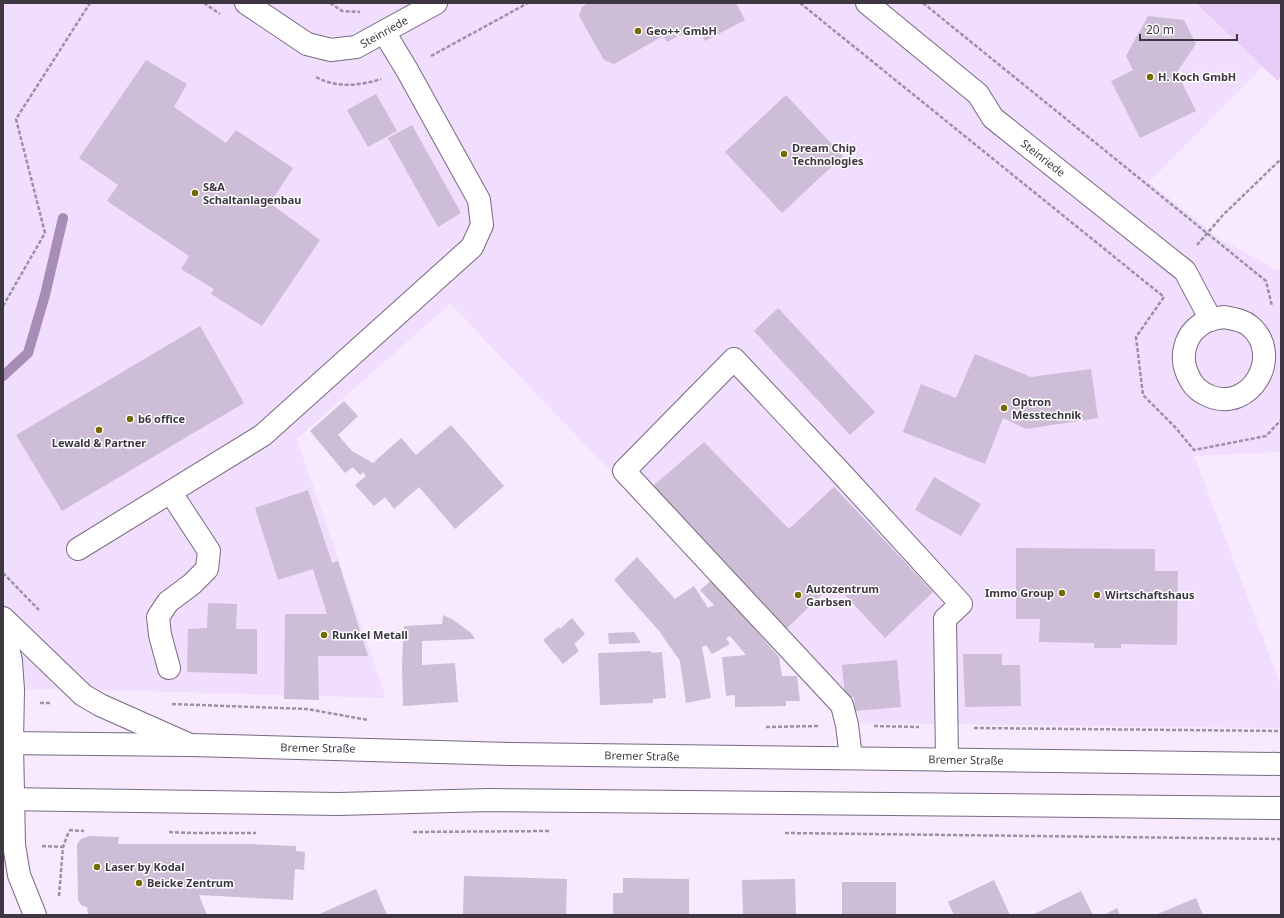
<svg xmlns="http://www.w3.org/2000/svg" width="1284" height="918" font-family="'Noto Sans',sans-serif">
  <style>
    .built { fill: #f1ddfe }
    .green { fill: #e8ccf8 }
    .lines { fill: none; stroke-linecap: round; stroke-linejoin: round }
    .stream { stroke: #a78cb6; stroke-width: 10 }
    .building { fill: #cdbdd7 }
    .minor-casing { stroke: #786980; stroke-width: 24 }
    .major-casing { stroke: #786980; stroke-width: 24 }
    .path { stroke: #9c92a2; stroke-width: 2.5; stroke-dasharray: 4 2; stroke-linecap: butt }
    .minor { stroke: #fff; stroke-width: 22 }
    .major { stroke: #fff; stroke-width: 22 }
    .poi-dot { fill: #746a01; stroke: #fff; stroke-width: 1.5 }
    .labels { text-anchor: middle; stroke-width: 3; stroke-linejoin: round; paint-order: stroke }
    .poi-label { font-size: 11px; font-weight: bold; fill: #3e3742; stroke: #fff; text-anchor: start }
    .street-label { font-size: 11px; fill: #3e3742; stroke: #fff }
  </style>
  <rect width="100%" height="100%" fill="#f7eaff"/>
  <polygon class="built" points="3,3 1205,3 1269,60 1149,182 1220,239 1277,270 1281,269 1281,452 1194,456 1281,685 1281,728 841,723 797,676 731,596 450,304 297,439 386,698 64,689 3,690"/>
  <polygon class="green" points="1196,3 1281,3 1281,76 1278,81"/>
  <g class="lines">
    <polyline class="stream" points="3,376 28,353 45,295 63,218"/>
  </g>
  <g class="building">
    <polygon points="588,3 736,3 745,20 705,41 697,26 667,42 663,36 614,64 604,60 579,16 582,7"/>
    <polygon points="1148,16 1184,20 1196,44 1177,72 1196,111 1140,138 1111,81 1133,70 1126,56"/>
    <polygon points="146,60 187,84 174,107 226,143 236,130 293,168 270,203 320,240 262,326 211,294 214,289 181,269 189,256 107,201 118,185 79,158"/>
    <polygon points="376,94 397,131 368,147 347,110"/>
    <polygon points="786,95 843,156 782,213 725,152"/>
    <polygon points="412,125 461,213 438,227 388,138"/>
    <polygon points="778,308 875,412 850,435 754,331"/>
    <polygon points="200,326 244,403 62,511 16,435"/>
    <polygon points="975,354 1031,377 1091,369 1098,418 1026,429 1003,418 985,464 903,432 921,384 956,398"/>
    <polygon points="344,401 358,416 338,435 352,451 373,463 401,438 416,455 451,425 504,486 455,529 419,487 394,509 385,497 374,506 355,485 366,476 363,472 360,475 353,467 345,473 310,431"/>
    <polygon points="704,442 789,529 834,487 933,592 885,638 834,583 785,630 653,486"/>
    <polygon points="934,477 981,504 961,536 915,510"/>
    <polygon points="308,490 332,563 338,561 368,656 318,656 319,700 284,699 285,614 327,614 313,569 278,580 255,508"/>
    <polygon points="1016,548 1155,549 1155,571 1178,571 1177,645 1121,644 1121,648 1094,648 1094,643 1039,642 1040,619 1016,619"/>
    <polygon points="637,557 675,599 694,586 708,608 714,605 700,590 712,580 779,657 782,676 797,676 800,701 786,701 786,706 735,707 735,695 726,696 722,657 746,655 730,636 726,638 730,644 712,654 706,645 702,647 711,698 686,703 680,661 659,631 614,580"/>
    <polygon points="208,603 237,604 236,629 257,629 257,674 187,672 188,629 207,628"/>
    <polygon points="443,615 452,619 471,633 475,639 422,641 422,665 455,663 458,702 403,706 402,666 403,641 404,642 404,626 442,624"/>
    <polygon points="572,618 585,634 574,644 579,651 563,664 543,640 559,627 560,629"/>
    <polygon points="634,632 641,643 609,644 608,633"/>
    <polygon points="651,651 651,653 662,652 666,698 653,699 653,703 600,705 598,653"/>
    <polygon points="963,654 1002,654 1002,665 1020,665 1021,706 965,707"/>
    <polygon points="897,660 901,707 855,711 854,697 845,698 842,665"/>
    <polygon points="89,836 119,837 118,844 251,844 296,846 296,851 305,852 304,870 295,869 293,900 199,895 207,915 88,915 87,907 82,906 78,900 77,844 81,839"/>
    <polygon points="464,876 567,879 566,915 463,915"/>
    <polygon points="623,878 689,879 689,915 613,915 613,893 623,893"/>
    <polygon points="795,879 796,915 743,915 742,880"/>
    <polygon points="994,880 1010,915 954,915 948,902"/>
    <rect x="842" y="882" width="54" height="33"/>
    <polygon points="376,889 387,915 317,915"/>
    <polygon points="1081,891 1093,915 1035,915 1034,914"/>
    <polygon points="1196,898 1203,915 1155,915"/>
    <polygon points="1117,908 1120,915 1104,915"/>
  </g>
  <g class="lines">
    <g class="minor-casing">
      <g id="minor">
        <polyline points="246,3 307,44 331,50 356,47 436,3"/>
        <polyline points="867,3 978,94 993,118 1185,271 1211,320"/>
        <path d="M1224,317C1233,319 1243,320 1250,326C1284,355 1251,413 1209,396C1202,393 1195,388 1191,381C1177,358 1184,331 1209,320C1214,318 1220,318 1224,317Z"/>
        <polyline points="78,549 263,435 472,247 482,225 479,200 407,70 384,32"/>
        <polyline points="3,618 83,695 100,705 190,745"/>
        <polyline points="3,627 11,661 13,690 12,743 14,845 19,875 35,915"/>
        <polyline points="169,668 160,635 158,617 168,602 192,584 207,569 209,551 171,493"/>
        <polyline points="851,758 847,725 842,705 624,471 734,359 842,474 961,604 945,619 947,760"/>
      </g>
    </g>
    <g class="major-casing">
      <g id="major">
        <polyline points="3,743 190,745 511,754 1281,764"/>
        <polyline points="3,799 339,804 489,800 1281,808"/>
      </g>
    </g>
    <g class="path">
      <polyline points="204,3 220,14"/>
      <polyline points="330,3 342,11 360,12"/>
      <polyline points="800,3 1164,297 1136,337 1143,395 1175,427 1194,450 1266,436 1281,420"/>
      <polyline points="923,3 1266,281 1272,306"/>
      <polyline points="431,56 528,3"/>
      <path d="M316,77C335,88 360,86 381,79"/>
      <polyline points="1197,245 1223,215 1281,159"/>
      <polyline points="3,306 45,233 16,119 90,3"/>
      <polyline points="3,573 39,610"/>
      <polyline points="40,703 51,703"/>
      <polyline points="172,704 307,709 368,720"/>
      <polyline points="874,726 919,727"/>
      <polyline points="766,727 819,726"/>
      <polyline points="974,728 1281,731"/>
      <polyline points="69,830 84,831"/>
      <polyline points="169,832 193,833 256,833"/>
      <polyline points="413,832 550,831"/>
      <polyline points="785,833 1281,839"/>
      <polyline points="42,846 63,847"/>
      <polyline points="59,896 63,847 69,831"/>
    </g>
    <use href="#minor" class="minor"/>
    <use href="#major" class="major"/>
  </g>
  <g class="poi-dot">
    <circle cx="638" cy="31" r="4"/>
    <circle cx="1150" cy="77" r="4"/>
    <circle cx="784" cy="154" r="4"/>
    <circle cx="195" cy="193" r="4"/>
    <circle cx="1004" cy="408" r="4"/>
    <circle cx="130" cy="419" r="4"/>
    <circle cx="99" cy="430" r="4"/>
    <circle cx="1062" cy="593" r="4"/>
    <circle cx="798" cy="595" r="4"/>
    <circle cx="1097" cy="595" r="4"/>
    <circle cx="324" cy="635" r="4"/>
    <circle cx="97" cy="867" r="4"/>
    <circle cx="139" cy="883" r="4"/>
  </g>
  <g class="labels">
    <g class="poi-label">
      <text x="646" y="35">Geo++ GmbH</text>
      <text x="1158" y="81">H. Koch GmbH</text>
      <text x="792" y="152">Dream Chip<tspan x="792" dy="13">Technologies</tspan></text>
      <text x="203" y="191">S&amp;A<tspan x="203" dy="13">Schaltanlagenbau</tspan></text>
      <text x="1012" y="406">Optron<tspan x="1012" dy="13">Messtechnik</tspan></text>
      <text x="138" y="423">b6 office</text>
      <text x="99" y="447" text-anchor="middle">Lewald &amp; Partner</text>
      <text x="806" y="593">Autozentrum<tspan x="806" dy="13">Garbsen</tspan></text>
      <text x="1054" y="597" text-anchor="end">Immo Group</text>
      <text x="1105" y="599">Wirtschaftshaus</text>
      <text x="332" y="639">Runkel Metall</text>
      <text x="105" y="871">Laser by Kodal</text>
      <text x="147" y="887">Beicke Zentrum</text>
    </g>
    <g class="street-label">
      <text transform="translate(384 32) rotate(-29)" y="4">Steinriede</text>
      <text transform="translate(1043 158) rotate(38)" y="4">Steinriede</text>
      <text transform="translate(318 748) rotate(1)" y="4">Bremer Straße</text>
      <text transform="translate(642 756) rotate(1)" y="4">Bremer Straße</text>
      <text transform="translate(966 760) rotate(1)" y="4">Bremer Straße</text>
    </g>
  </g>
  <rect width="1284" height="918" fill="none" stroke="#3e3742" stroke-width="8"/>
  <path d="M1140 34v6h97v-6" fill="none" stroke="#3e3742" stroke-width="2"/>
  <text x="1146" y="34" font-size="12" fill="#3e3742" stroke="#ffffff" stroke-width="3" paint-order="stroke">20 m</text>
</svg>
